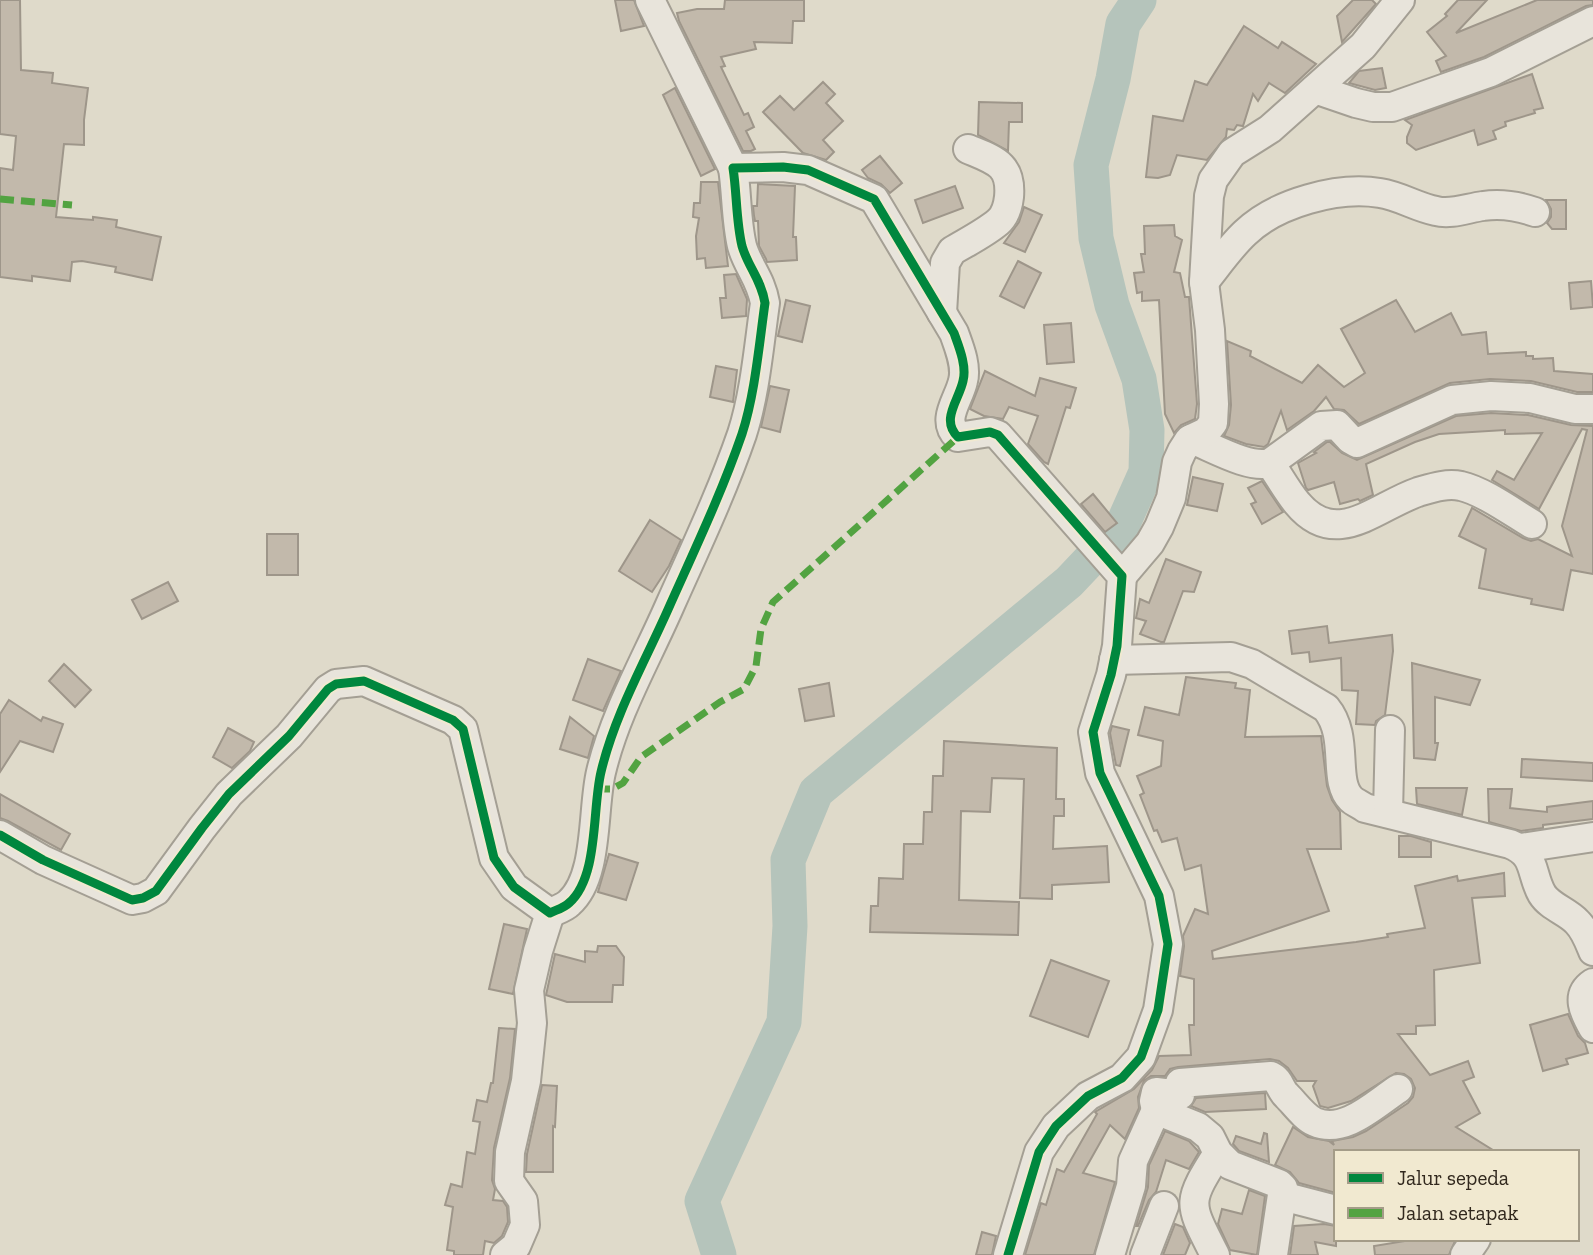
<svg xmlns="http://www.w3.org/2000/svg" width="1593" height="1255" font-family="'Zilla Slab',serif">
  <style>
    .lines { fill: none; stroke-linecap: round; stroke-linejoin: round }
    .river { stroke: #b5c4bb; stroke-width: 35 }
    .building { fill: #c2b9ab; stroke: #9e968a; stroke-width: 2 }
    .minor-casing { stroke: #a49f94; stroke-width: 32 }
    .minor { stroke: #e8e4db; stroke-width: 28 }
    .quiet { stroke: #52a341; stroke-width: 7; stroke-dasharray: 14 7; stroke-linecap: butt }
    .cycleway-casing { stroke: #f1e9d0; stroke-width: 13 }
    .cycleway { stroke: #00873e; stroke-width: 9 }
  </style>
  <rect width="100%" height="100%" fill="#dfdaca"/>
  <g class="lines">
    <polyline class="river" points="719,1255 702,1201 784,1022 790,926 788,860 816,792 1069,582 1122,526 1146,472 1147,430 1139,379 1112,305 1096,238 1091,165 1113,79 1123,24 1139,0"/>
  </g>
  <g class="building">
    <polygon points="0,0 20,0 21,70 53,73 52,83 88,88 84,120 84,145 64,144 56,217 93,220 93,217 117,220 116,227 161,237 152,280 115,272 116,267 82,261 72,262 70,281 32,276 32,281 0,277 0,168 13,170 16,136 0,134"/>
    <polygon points="615,0 634,0 644,26 621,31"/>
    <polygon points="725,0 804,0 804,21 793,21 792,43 754,42 756,49 721,57 725,66 721,67 744,115 748,113 754,127 746,131 755,149 751,151 743,151 679,21 677,13 697,9 724,9"/>
    <polygon points="1353,0 1372,0 1376,4 1342,42 1337,16"/>
    <polygon points="1458,0 1487,0 1456,33 1537,0 1593,0 1593,5 1586,6 1484,57 1441,72 1436,61 1446,56 1427,32 1447,16 1445,14"/>
    <polygon points="1244,26 1278,48 1282,42 1316,64 1285,93 1269,83 1258,101 1253,94 1243,126 1237,125 1234,130 1227,129 1226,137 1207,160 1177,155 1170,175 1158,178 1146,177 1153,116 1183,121 1195,81 1207,85"/>
    <polygon points="1382,68 1386,88 1375,90 1349,83 1359,71"/>
    <polygon points="1532,74 1543,108 1534,110 1535,113 1505,122 1506,126 1493,131 1496,139 1478,145 1474,130 1416,150 1407,143 1407,137 1412,125 1405,120"/>
    <polygon points="823,82 835,94 826,103 843,121 823,140 834,152 826,160 803,153 763,112 780,96 794,110"/>
    <polygon points="675,88 715,169 701,176 663,95"/>
    <polygon points="979,102 1022,103 1022,122 1009,122 1008,151 978,135"/>
    <polygon points="880,156 902,183 890,193 881,184 868,178 862,170"/>
    <polygon points="701,182 718,182 728,266 706,268 705,258 697,259 696,236 699,218 693,217 694,203 700,203"/>
    <polygon points="758,184 795,186 793,237 796,237 797,260 767,262 766,259 759,246 758,221 755,221 754,216 753,206 757,206"/>
    <polygon points="955,186 963,208 923,223 915,200"/>
    <polygon points="1546,200 1566,200 1566,229 1552,229 1547,223 1551,217 1551,209"/>
    <polygon points="1024,207 1042,215 1025,252 1004,243 1019,222"/>
    <polygon points="1174,225 1175,236 1182,240 1174,272 1180,273 1185,297 1189,297 1197,404 1195,419 1181,425 1174,433 1165,414 1159,300 1142,301 1142,292 1137,293 1134,273 1144,272 1141,254 1145,254 1144,226"/>
    <polygon points="1018,261 1041,273 1024,308 1000,296"/>
    <polygon points="736,274 747,299 746,316 722,318 720,298 726,298 724,275"/>
    <polygon points="1591,281 1593,307 1571,309 1569,283"/>
    <polygon points="786,300 810,306 802,342 778,336"/>
    <polygon points="1396,300 1415,332 1451,313 1462,335 1486,332 1488,354 1526,352 1526,356 1533,356 1533,359 1553,358 1554,371 1593,374 1593,392 1577,392 1531,381 1490,379 1450,383 1359,424 1344,410 1334,409 1326,397 1314,411 1287,430 1281,411 1268,444 1264,447 1246,444 1224,436 1229,425 1231,405 1227,341 1251,351 1250,356 1302,383 1318,365 1344,387 1365,373 1341,329"/>
    <polygon points="1071,323 1074,362 1047,364 1044,325"/>
    <polygon points="716,366 737,370 733,402 710,397"/>
    <polygon points="985,371 1035,396 1040,378 1076,388 1070,408 1066,407 1048,464 1044,462 1028,444 1038,416 1009,407 1003,419 984,416 970,409"/>
    <polygon points="770,386 789,390 780,432 761,427"/>
    <polygon points="1491,413 1528,415 1571,425 1593,426 1593,574 1571,570 1563,610 1531,604 1532,599 1479,588 1486,549 1459,536 1472,508 1523,538 1531,541 1538,539 1572,556 1562,526 1587,430 1582,429 1539,509 1492,480 1497,471 1514,480 1542,433 1505,434 1505,430 1439,434 1415,442 1366,464 1373,495 1360,501 1358,499 1340,504 1334,482 1308,490 1306,488 1298,463 1316,453 1314,452 1327,442 1330,442 1342,453 1357,460 1456,416"/>
    <polygon points="1193,477 1223,484 1217,511 1187,505"/>
    <polygon points="1262,481 1283,512 1262,524 1251,504 1256,502 1248,488"/>
    <polygon points="1093,494 1117,523 1105,532 1081,504"/>
    <polygon points="650,520 681,540 669,566 652,592 619,571"/>
    <rect x="267" y="534" width="31" height="41"/>
    <polygon points="1166,559 1201,572 1194,592 1183,591 1164,642 1161,642 1140,634 1146,621 1136,618 1140,599 1149,603"/>
    <polygon points="168,582 178,601 142,619 132,600"/>
    <polygon points="1327,626 1329,643 1392,635 1393,651 1385,715 1376,721 1375,725 1356,724 1358,691 1342,690 1341,658 1310,662 1309,652 1292,654 1289,631"/>
    <polygon points="588,659 621,671 603,711 573,700"/>
    <polygon points="1412,663 1480,680 1470,705 1435,697 1435,743 1438,743 1435,760 1414,758"/>
    <polygon points="64,664 91,690 75,707 49,681"/>
    <polygon points="1186,677 1236,683 1235,688 1250,690 1245,737 1321,736 1327,786 1332,800 1340,812 1341,849 1307,849 1329,911 1212,951 1213,959 1356,942 1388,937 1387,934 1425,928 1415,886 1457,876 1458,881 1504,873 1505,896 1472,898 1480,963 1434,970 1435,1025 1416,1026 1416,1034 1398,1034 1430,1075 1468,1061 1474,1077 1463,1081 1480,1113 1456,1127 1496,1152 1336,1150 1336,1193 1299,1183 1290,1172 1275,1165 1293,1127 1308,1137 1329,1141 1334,1145 1332,1141 1353,1137 1366,1131 1408,1103 1413,1097 1415,1088 1411,1079 1404,1074 1396,1073 1351,1101 1328,1108 1320,1106 1313,1086 1316,1081 1297,1081 1288,1068 1279,1061 1270,1059 1178,1067 1170,1069 1165,1076 1151,1076 1144,1081 1138,1097 1139,1108 1125,1139 1110,1125 1083,1173 1115,1182 1094,1255 1025,1255 1041,1203 1046,1205 1057,1169 1064,1172 1097,1114 1095,1112 1134,1089 1152,1070 1159,1056 1191,1055 1189,1025 1194,1025 1194,979 1180,976 1184,946 1183,936 1195,909 1208,914 1201,865 1185,870 1177,838 1162,842 1157,830 1154,831 1140,795 1144,793 1137,776 1161,766 1163,741 1138,735 1145,707 1179,715"/>
    <polygon points="829,683 834,716 805,721 799,689"/>
    <polygon points="9,700 41,721 43,717 63,724 53,752 20,741 0,772 0,714"/>
    <polygon points="570,717 594,736 588,758 560,749"/>
    <polygon points="1112,726 1129,730 1120,766 1116,765 1110,733"/>
    <polygon points="228,728 254,742 250,751 232,768 213,757"/>
    <polygon points="944,741 1057,748 1056,799 1064,799 1064,816 1054,816 1053,849 1107,846 1109,882 1052,885 1052,899 1020,898 1024,779 992,778 990,812 961,811 959,900 1019,902 1018,935 870,932 871,906 878,906 879,878 903,879 904,844 923,844 924,812 932,812 933,776 943,776"/>
    <polygon points="1522,759 1593,763 1593,781 1521,777"/>
    <polygon points="1416,788 1467,788 1462,815 1417,804"/>
    <polygon points="1488,789 1512,789 1510,808 1547,812 1547,807 1593,801 1593,819 1543,825 1543,828 1521,831 1489,822"/>
    <polygon points="0,794 70,834 61,850 8,821 0,818"/>
    <polygon points="1399,836 1411,836 1431,842 1431,857 1399,857"/>
    <polygon points="609,854 638,863 626,900 598,892"/>
    <polygon points="504,924 527,929 513,994 489,989"/>
    <polygon points="598,946 616,946 624,957 623,985 613,985 612,1002 567,1002 546,995 555,954 585,962 585,951 597,952"/>
    <polygon points="1051,960 1109,981 1088,1037 1030,1016"/>
    <polygon points="1568,1014 1578,1036 1585,1043 1588,1053 1566,1059 1568,1064 1543,1071 1530,1025"/>
    <polygon points="499,1028 515,1029 510,1078 494,1148 492,1180 495,1189 493,1200 503,1201 507,1207 508,1222 502,1236 494,1243 485,1241 483,1255 454,1255 454,1251 447,1250 453,1207 445,1205 451,1184 462,1187 467,1152 475,1154 480,1122 473,1121 477,1100 487,1102 491,1083 493,1083"/>
    <polygon points="542,1085 557,1086 555,1127 553,1126 553,1172 526,1172 527,1154"/>
    <polygon points="1265,1093 1266,1109 1205,1112 1191,1106 1196,1098"/>
    <polygon points="1165,1131 1189,1141 1199,1152 1189,1169 1166,1160 1156,1192 1149,1200 1138,1226 1136,1226 1148,1187 1149,1165"/>
    <polygon points="1264,1133 1267,1134 1269,1162 1239,1151 1233,1144 1236,1136 1261,1144"/>
    <polygon points="1249,1190 1265,1196 1257,1255 1230,1250 1218,1224 1222,1209 1242,1214"/>
    <polygon points="1175,1224 1183,1227 1190,1243 1185,1255 1163,1255"/>
    <polygon points="1324,1224 1336,1226 1336,1246 1315,1242 1318,1255 1290,1255 1294,1226"/>
    <polygon points="982,1232 996,1236 992,1255 976,1255"/>
    <polygon points="1417,1239 1456,1239 1449,1255 1375,1255 1374,1246"/>
  </g>
  <g class="lines">
    <g class="minor-casing">
      <g id="minor">
        <polyline points="650,0 733,168"/>
        <polyline points="1315,89 1356,103 1373,107 1392,107 1491,72 1593,21"/>
        <path d="M1204,282C1217,266 1230,247 1245,233C1276,203 1338,186 1380,193C1400,196 1416,207 1436,211C1451,215 1468,208 1483,206C1502,203 1518,206 1535,212"/>
        <path d="M942,313L945,263L952,251C967,242 985,233 998,222C1006,215 1008,206 1009,197C1012,164 994,160 968,149"/>
        <path d="M1191,439C1212,447 1249,469 1270,463L1321,426L1337,425L1350,439L1357,443L1452,400L1491,396L1530,398L1575,409H1593"/>
        <path d="M1270,463C1279,476 1287,491 1297,503C1336,550 1375,507 1418,492C1432,488 1446,483 1461,486C1483,491 1512,512 1532,524"/>
        <polyline points="1122,576 1150,543 1159,527 1171,498 1177,462 1182,451 1189,440 1206,432 1213,423 1214,404 1210,330 1204,282 1209,196 1213,180 1232,153 1270,129 1363,46 1400,0"/>
        <path d="M1114,660L1231,657L1252,664L1326,708C1350,737 1332,780 1351,799C1354,802 1361,805 1365,808L1510,844C1537,855 1530,873 1542,894C1550,907 1567,911 1577,922C1585,930 1589,941 1593,951"/>
        <polyline points="1388,813 1390,730"/>
        <path d="M0,835L43,860L132,900L143,898L156,891L202,828L229,794L289,736L328,689L336,684L364,681L453,720L463,729L494,858L514,887L550,913C556,910 564,908 569,903C599,877 592,809 601,772C615,713 646,660 670,605C695,549 722,492 742,434C755,394 759,345 765,303C761,279 748,267 742,246C736,221 737,194 733,168L783,167L808,170L874,199L954,333C959,347 967,366 963,381C959,400 940,420 958,437L990,432L998,435L1122,576L1117,646L1111,675L1093,732L1100,773L1159,896L1168,944L1158,1010L1141,1057L1122,1078L1088,1096L1056,1126L1039,1152L1008,1255"/>
        <polyline points="1521,848 1593,837"/>
        <path d="M1593,983C1575,995 1584,1012 1593,1028"/>
        <polyline points="1282,1196 1336,1210"/>
        <polyline points="505,1255 516,1246 525,1225 523,1201 509,1181 510,1152 526,1081 532,1023 529,990 538,951 550,913"/>
        <polyline points="1110,1255 1131,1186 1133,1161 1156,1110"/>
        <polyline points="1145,1255 1164,1206"/>
        <path d="M1215,1255C1188,1202 1186,1204 1218,1153"/>
        <path d="M1273,1255L1283,1188L1279,1184L1230,1165L1218,1153L1210,1137L1198,1127L1156,1110L1154,1101L1156,1092L1180,1095V1083L1271,1076C1280,1080 1280,1090 1287,1096C1295,1104 1305,1118 1315,1122C1344,1135 1375,1104 1398,1089"/>
        <polyline points="1465,1255 1476,1239"/>
      </g>
    </g>
    <use href="#minor" class="minor"/>
    <g class="quiet">
      <polyline points="0,199 72,205"/>
      <polyline points="596,789 612,789 623,783 641,757 720,702 744,689 756,666 761,629 773,602 958,437"/>
    </g>
    <g class="cycleway-casing">
      <path id="cycleway" d="M0,835L43,860L132,900L143,898L156,891L202,828L229,794L289,736L328,689L336,684L364,681L453,720L463,729L494,858L514,887L550,913C556,910 564,908 569,903C599,877 592,809 601,772C615,713 646,660 670,605C695,549 722,492 742,434C755,394 759,345 765,303C761,279 748,267 742,246C736,221 737,194 733,168L783,167L808,170L874,199L954,333C959,347 967,366 963,381C959,400 940,420 958,437L990,432L998,435L1122,576L1117,646L1111,675L1093,732L1100,773L1159,896L1168,944L1158,1010L1141,1057L1122,1078L1088,1096L1056,1126L1039,1152L1008,1255"/>
    </g>
    <use href="#cycleway" class="cycleway"/>
  </g>
  <rect x="1334" y="1150" width="245" height="91" fill="#f1e9d0" stroke="#a49c88" stroke-width="2"/>
  <rect x="1348" y="1173" width="35" height="10" fill="#00873e" stroke="#a49c88" stroke-width="2"/>
  <text x="1397" y="1185" font-size="21" fill="#31281d">Jalur sepeda</text>
  <rect x="1348" y="1208" width="35" height="10" fill="#52a341" stroke="#a49c88" stroke-width="2"/>
  <text x="1397" y="1220" font-size="21" fill="#31281d">Jalan setapak</text>
</svg>
